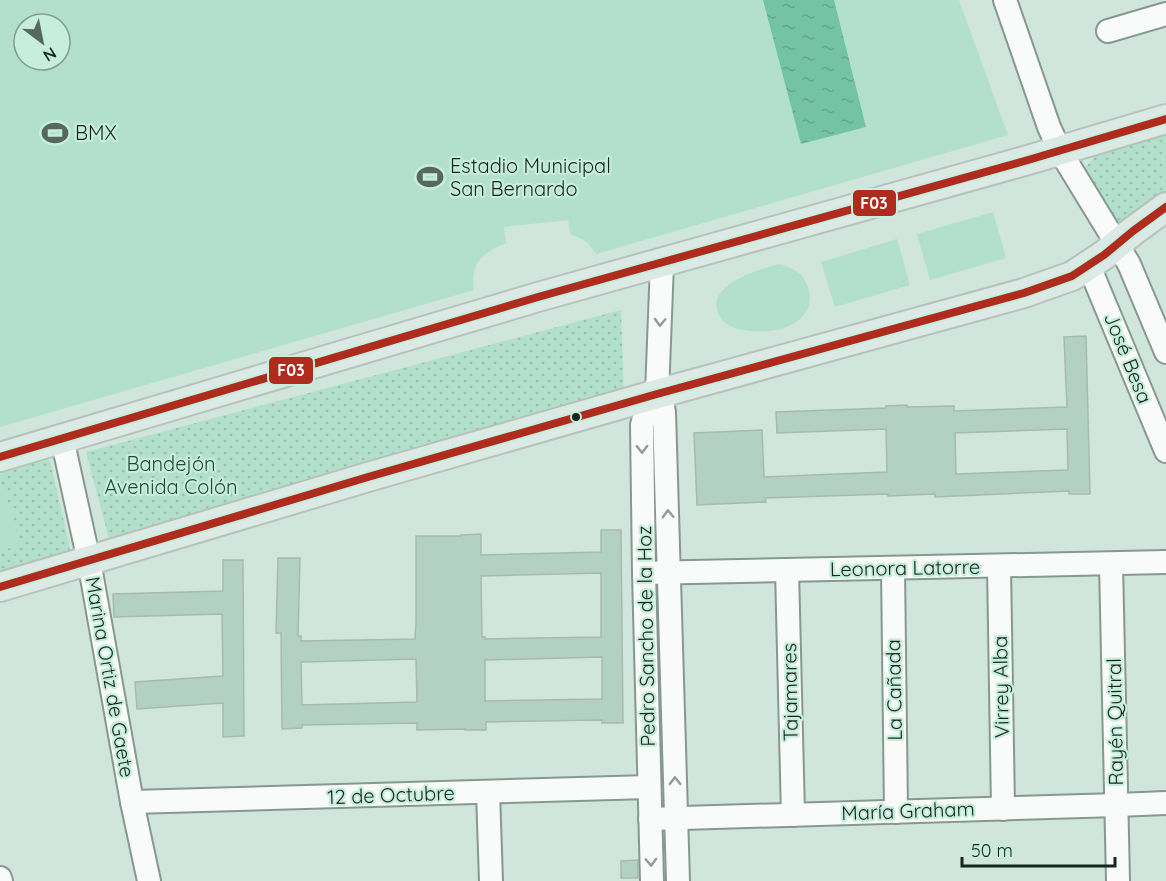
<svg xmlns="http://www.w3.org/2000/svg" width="1166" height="881" font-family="Quicksand,sans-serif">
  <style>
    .green { fill: url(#green-dots) }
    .pitch { fill: #b2e0cd; fill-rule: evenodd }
    .water { fill: url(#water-ripples) }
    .building { fill: #b2d0c4; stroke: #a8b9b2; stroke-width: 1.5; fill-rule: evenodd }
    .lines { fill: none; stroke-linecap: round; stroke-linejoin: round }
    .minor-casing { stroke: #879891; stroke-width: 26 }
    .major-casing { stroke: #b7c2bd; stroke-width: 32 }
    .minor { stroke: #f8fbfa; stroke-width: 22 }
    .major { stroke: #dceae5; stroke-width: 28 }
    .bus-1-casing { stroke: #c7eedd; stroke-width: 12 }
    .bus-1 { stroke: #af2b1e; stroke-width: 8 }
    .oneway { stroke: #929b97 }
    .bus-dot { fill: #16251f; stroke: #c7eedd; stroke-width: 2 }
    .labels { text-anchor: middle; stroke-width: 4.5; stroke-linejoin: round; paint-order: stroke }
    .poi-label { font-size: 20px; fill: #16251f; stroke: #c7eedd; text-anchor: start }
    .street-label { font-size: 20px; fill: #16251f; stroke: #c7eedd }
    .park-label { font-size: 20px; fill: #204b3b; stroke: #c7eedd }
    .line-badge { stroke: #c7eedd; stroke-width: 2 }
    .badge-label { font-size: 16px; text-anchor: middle; font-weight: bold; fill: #fff }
  </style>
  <defs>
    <pattern id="green-dots" width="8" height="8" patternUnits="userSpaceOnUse" patternTransform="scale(1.5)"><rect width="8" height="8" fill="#b2e0cd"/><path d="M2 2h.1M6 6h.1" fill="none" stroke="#98c0b0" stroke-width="1.8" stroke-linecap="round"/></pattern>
    <pattern id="water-ripples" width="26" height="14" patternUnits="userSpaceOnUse" patternTransform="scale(1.5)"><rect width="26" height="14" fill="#74c3a7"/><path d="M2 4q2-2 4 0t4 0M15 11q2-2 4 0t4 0" fill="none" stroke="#64a78f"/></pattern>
  </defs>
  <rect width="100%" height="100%" fill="#d0e5dc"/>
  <g class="green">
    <polygon points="1166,133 1166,197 1121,232 1084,168 1098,154"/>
    <polygon points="621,310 624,401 109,539 86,452"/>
    <polygon points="44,457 50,461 51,465 70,548 69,554 0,577 0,469"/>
  </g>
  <g class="pitch">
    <path d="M0,0H959L1008,135L596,254C588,242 585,239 571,235L568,220L504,227L506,243C482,253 470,262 474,290L0,427ZM24,24H60V60H24Z"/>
    <polygon points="993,212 1006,258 930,280 917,234"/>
    <polygon points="897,239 910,285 835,307 821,262"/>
    <path d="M779,264C787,266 794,269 800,274C812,287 814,307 800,319C785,332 762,333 743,330C732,328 723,324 718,313C707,284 760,269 779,264Z"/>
    <polygon points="4,488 20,545 0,551 0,489"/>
  </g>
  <polygon class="water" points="763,0 834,0 866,127 801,144"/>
  <g class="building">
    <path d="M1086,336L1090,494H1069V491L935,497V494L888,496V494L765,498L766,502L697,505L694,433L762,430L764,477L887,472L886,429L777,433L776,412L886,408V406L907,405V407L954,406V411L1067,407L1064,337ZM1067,429L1068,470L956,474L955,433Z"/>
    <path d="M601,530H621L623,723H602V720L486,722V730H465V729L417,730V723L302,725V728L282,729L281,633H276L278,558H300L298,636H301V641L415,639L416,623V536H461V535L481,534V555L601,552ZM601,573V637L485,639V637H482L481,576ZM602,657V699L485,701V660ZM416,659L417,702L302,705L301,662Z"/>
    <polygon points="223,560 243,560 244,736 223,737 223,703 137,709 135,682 223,676 222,614 114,617 113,594 223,591"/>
    <polygon points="638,860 638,878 621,878 621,861"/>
  </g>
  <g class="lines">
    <g class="minor-casing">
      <g id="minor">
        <polyline points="1005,0 1049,127 1060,151 1129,264 1166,352"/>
        <polyline points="1108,31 1166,14"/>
        <polyline points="662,263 657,394 662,402 664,412 678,881"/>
        <polyline points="1089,266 1166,451"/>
        <polyline points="62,438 89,561 132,802 149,881"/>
        <polyline points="1111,564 1118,881"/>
        <polyline points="999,566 1003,809"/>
        <polyline points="893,568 896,812"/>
        <polyline points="787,570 793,815"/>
        <polyline points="644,573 1166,562"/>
        <polyline points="488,792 491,881"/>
        <polyline points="132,802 649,787"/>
        <polyline points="650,819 1117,805 1166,803"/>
        <polyline points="0,878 1,881"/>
        <polyline points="652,881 644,573 642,425 648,405 657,394"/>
      </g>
    </g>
    <g class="major-casing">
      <g id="major">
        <polyline points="0,457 538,297 1028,160 1166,119"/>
        <polyline points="0,587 368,477 657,394 1024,293 1072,276 1104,255 1133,231 1166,207"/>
      </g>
    </g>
    <use href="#minor" class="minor"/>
    <use href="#major" class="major"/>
    <g class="bus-1-casing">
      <g id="bus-1">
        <polyline points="0,457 538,297 1028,160 1166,119"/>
        <polyline points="0,587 368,477 657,394 1024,293 1072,276 1104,255 1133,231 1166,207"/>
      </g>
    </g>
    <use href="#bus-1" class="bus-1"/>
  </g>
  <defs><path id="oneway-chevron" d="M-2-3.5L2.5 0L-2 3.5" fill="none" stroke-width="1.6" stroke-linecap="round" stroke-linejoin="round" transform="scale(1.5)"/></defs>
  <g class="oneway">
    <use href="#oneway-chevron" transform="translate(660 322) rotate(92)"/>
    <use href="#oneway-chevron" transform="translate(642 449) rotate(89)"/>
    <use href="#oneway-chevron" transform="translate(668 514) rotate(-92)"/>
    <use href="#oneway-chevron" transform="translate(675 781) rotate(-91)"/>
    <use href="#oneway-chevron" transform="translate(651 862) rotate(88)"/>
  </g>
  <defs>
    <g id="stadium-bare" transform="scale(2.07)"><path d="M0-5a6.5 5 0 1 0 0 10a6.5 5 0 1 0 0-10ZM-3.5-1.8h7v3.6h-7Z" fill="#576861" stroke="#c7eedd" stroke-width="2.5" paint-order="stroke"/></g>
  </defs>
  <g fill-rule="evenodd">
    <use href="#stadium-bare" x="55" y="133"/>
    <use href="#stadium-bare" x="430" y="177"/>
  </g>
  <circle class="bus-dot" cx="576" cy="417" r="5"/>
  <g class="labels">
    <g class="poi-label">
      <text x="75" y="140">BMX</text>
      <text x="450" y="173">Estadio Municipal<tspan x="450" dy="23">San Bernardo</tspan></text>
    </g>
    <g class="street-label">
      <text transform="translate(1128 358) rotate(68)" y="7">José Besa</text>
      <text transform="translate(905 568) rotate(-1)" y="7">Leonora Latorre</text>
      <text transform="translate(646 636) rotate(-91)" y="7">Pedro Sancho de la Hoz</text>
      <text transform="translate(110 677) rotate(80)" y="7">Marina Ortiz de Gaete</text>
      <text transform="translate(1001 687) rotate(-91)" y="7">Virrey Alba</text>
      <text transform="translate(894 690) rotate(-91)" y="7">La Cañada</text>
      <text transform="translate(790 692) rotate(-91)" y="7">Tajamares</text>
      <text transform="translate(1115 722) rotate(-91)" y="7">Rayén Quitral</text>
      <text transform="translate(391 795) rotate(-2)" y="7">12 de Octubre</text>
      <text transform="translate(908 811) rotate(-2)" y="7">María Graham</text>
    </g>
    <g class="park-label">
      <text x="171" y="471">Bandejón<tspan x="171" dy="23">Avenida Colón</tspan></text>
    </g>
  </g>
  <g class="line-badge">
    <rect x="852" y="189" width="45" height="28" rx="6" fill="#af2b1e"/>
    <rect x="268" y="356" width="46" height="29" rx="6" fill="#af2b1e"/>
  </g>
  <g class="badge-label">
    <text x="874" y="209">F03</text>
    <text x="291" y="376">F03</text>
  </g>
  <g transform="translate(42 42) rotate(148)"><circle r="28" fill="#c7eedd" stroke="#809e91" stroke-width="1.5"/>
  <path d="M0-4.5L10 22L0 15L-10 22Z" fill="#576861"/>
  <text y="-9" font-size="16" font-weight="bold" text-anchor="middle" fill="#16251f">N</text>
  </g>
  <path d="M962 857v9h153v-9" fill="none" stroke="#16251f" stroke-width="3"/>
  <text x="971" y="857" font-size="18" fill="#16251f" stroke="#c7eedd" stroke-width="4.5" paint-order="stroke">50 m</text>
</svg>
